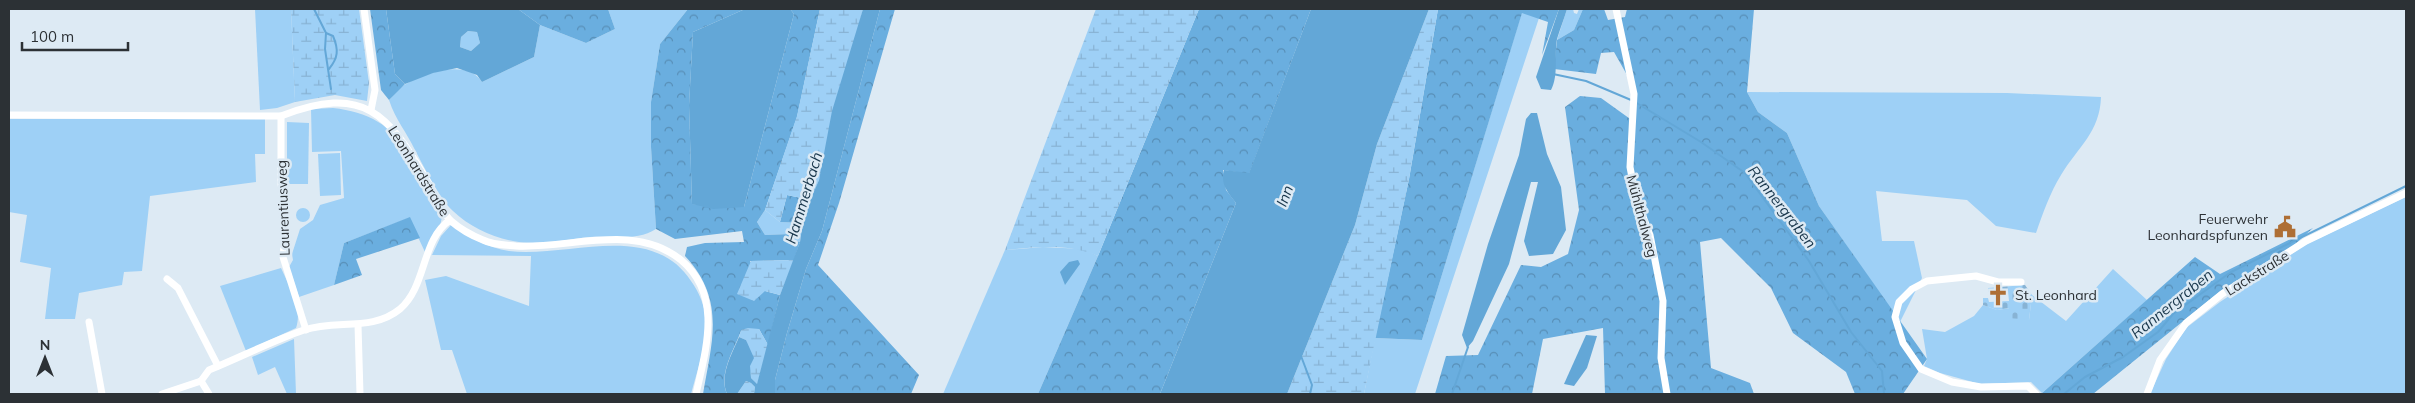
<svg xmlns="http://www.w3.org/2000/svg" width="2415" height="403" font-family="Mulish,sans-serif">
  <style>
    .green { fill: #9ed0f6 }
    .forest { fill: url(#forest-crowns) }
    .wetland { fill: url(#wetland-marsh) }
    .cemetery { fill: url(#cemetery-stones) }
    .water { fill: #63a7d7; fill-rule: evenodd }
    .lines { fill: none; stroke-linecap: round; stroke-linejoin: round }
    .stream { stroke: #63a7d7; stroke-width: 2 }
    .street { stroke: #fff; stroke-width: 7 }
    .labels { text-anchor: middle; stroke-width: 5; stroke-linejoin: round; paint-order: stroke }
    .street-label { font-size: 14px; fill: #2c3135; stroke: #ddeaf4 }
    .poi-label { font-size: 14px; fill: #2c3135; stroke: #ddeaf4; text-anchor: end }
    .water-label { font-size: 15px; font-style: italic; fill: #18364b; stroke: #ddeaf4 }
  </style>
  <defs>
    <pattern id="forest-crowns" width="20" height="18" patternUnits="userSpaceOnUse" patternTransform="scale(1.25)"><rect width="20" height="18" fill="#6aaedf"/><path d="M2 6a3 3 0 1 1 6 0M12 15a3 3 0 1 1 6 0" fill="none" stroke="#578eb6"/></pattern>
    <pattern id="wetland-marsh" width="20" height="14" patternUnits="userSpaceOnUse" patternTransform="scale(1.25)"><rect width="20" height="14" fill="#9ed0f6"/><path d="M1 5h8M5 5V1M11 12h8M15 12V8" fill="none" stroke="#88b3d4"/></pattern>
    <pattern id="cemetery-stones" width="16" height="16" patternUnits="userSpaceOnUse" patternTransform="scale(1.25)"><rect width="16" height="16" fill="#9ed0f6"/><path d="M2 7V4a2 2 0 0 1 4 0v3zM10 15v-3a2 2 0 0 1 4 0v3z" fill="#88b3d4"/></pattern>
  </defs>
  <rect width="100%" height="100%" fill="#ddeaf4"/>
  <g class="green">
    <polygon points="255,9 291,9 295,102 277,108 260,110"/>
    <path d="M608,9H688L660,44L651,102V147L656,229C638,241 611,236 590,237C571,239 552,243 533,243C505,243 474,231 453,211C440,199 424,167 415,150C406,131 396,121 389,100C394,95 400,87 406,84C427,72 467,59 482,82L534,57L540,25L586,43L615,29Z"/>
    <polygon points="1567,9 1573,9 1574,13 1577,14 1579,9 1583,9 1574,30 1557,40"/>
    <polygon points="1522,12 1539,18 1415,394 1364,394 1375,338 1422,340"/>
    <polygon points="468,31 477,32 480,43 471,51 460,47 461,37"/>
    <path d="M1747,92L2007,93L2101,97C2100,132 2078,147 2061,175C2050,193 2043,213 2036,233L1996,226L1967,200L1876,191L1882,241H1914L1922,278L1900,322L1819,206L1787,133L1758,112Z"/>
    <path d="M333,108C368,112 391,124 409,155C414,164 417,175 422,184C429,195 437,205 442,217L440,226L425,252L409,218L344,243L334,285L299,297L289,267L293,260L292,254L300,229L313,220L320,205L344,198L341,151L312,152L311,109Z"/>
    <polygon points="9,119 265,119 265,154 255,154 256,182 150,196 142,271 124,272 122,285 79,293 75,319 45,319 51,268 20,262 27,215 9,212"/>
    <polygon points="287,122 309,123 308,184 287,184"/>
    <polygon points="340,153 341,195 320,196 318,154"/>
    <polygon points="2406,197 2406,394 2150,394 2166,359 2186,328 2220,302 2305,245"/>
    <circle cx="303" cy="215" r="7"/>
    <polygon points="765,210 780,222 802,223 800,242 795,241 790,234 765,235 757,222"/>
    <path d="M451,225C468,237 488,248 509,251C568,258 651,220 691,281C699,292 705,306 706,320C707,344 697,371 691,394H467L452,350H441L425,280L446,276L529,306L531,256L432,255L441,236Z"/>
    <polygon points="1043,247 1083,249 1098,256 1038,394 943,394 1005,250"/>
    <path d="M281,268C289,286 303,308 296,328L246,351L220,286Z"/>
    <polygon points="2113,269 2147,300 2042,393 2031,382 1980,384 1940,373 1924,366 1927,359 1922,329 1945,332 1974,316 1983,305 1997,310 2010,308 2029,320 2032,295 2066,321"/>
    <polygon points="294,339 296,394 287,394 275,367 258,375 252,357"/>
  </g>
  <g class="forest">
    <polygon points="370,9 386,9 395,74 405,84 389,100 381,90"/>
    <polygon points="518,9 608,9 615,29 586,43 540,25"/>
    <path d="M688,9H745L693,32L689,105L692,204L744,207L794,14L790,9H820L797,117L765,210L757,222L765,235L790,234L795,241L800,242L794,260L750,261L765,291L780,295L768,345L759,329L741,331C734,350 718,374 727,394H703C712,341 726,300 685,256L687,247L705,243L744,242L742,231L675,239L656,229L651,147V102L660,44Z"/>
    <polygon points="880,9 895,9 839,203 818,265 919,375 911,394 775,394 775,380 787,333 806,269 822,231"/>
    <polygon points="1199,9 1311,9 1249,174 1223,170 1226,190 1236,203 1160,394 1038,394 1098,256"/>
    <polygon points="1438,9 1559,9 1542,55 1548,22 1522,13 1422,340 1375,338 1409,179"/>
    <polygon points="1583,9 1604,9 1608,20 1625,17 1627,9 1754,9 1747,92 1758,112 1787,133 1819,206 1927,359 1903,394 1855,394 1846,372 1793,333 1771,288 1721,238 1700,242 1711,368 1750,383 1754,394 1605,394 1603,328 1543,339 1532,394 1435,394 1446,356 1478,355 1521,265 1541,267 1568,254 1579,210 1565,107 1580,96 1601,98 1633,121 1631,82 1614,52 1601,53 1596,74 1554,69 1557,40 1574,30"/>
    <polygon points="787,195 806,199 802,223 780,222"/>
    <polygon points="410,217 420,238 356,259 362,275 334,285 344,243"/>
    <polygon points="2313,228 2279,259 2223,289 2093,394 2041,394 2195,257 2220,274"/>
  </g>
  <g class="wetland">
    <polygon points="291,9 359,9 369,83 367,101 335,95 295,102"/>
    <polygon points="820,9 863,9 819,180 812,197 806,199 787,195 780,222 765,210 797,116"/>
    <path d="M1096,9H1199L1098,256C1069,243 1036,247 1005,250Z"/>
    <polygon points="1429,9 1438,9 1409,179 1364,394 1287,394 1355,225 1377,144"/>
    <polygon points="794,260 780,295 765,291 754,301 737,294 751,261"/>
    <polygon points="748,328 759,329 768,345 757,385 751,378 746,340 739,337 741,330"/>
    <polygon points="746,381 751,383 755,387 754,394 737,394"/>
  </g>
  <polygon class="cemetery" points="2025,285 2032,295 2029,320 2008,318 2009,308 1997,310 1983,305 1983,298 1988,298 1989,302 2009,301 2008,291 1988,292 1988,288"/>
  <g class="water">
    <path d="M386,9H518L540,25L534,57L482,82L477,75L457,68L433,73L405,84L395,74ZM468,31L477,32L480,43L471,51L460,47L461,37Z"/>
    <polygon points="745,9 790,9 794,14 744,207 713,209 692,204 689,105 693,32"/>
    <path d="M863,9H880L822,231L806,269L787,333L775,380V394H754L755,387L751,383L746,381L737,394H727C719,375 732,354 739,337L746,340L754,358L750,366L751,378L757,384L780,295L800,242L806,199L812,196L819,180L832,111Z"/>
    <path d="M1311,9H1429L1377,144L1355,225L1287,394H1160L1236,203C1228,193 1220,184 1224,170L1249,173Z"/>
    <path d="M1559,9H1567C1564,19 1560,29 1557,39C1554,56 1559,75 1551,90L1541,89L1536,77Z"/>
    <polygon points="1531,113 1537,113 1547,154 1561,187 1566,230 1553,254 1529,256 1524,241 1538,182 1531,182 1509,264 1473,341 1467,348 1462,335 1488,244 1519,155 1526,119"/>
    <polygon points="1078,260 1080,264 1065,285 1060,272 1069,262"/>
    <polygon points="1586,335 1597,336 1587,368 1574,386 1564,384"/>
  </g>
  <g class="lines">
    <g class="stream">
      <polyline points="314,9 326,33 325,49 331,89"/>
      <path d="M326,33L333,36C339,50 338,58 329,69"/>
      <polyline points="1553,74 1586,81 1631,100"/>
      <polyline points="1635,102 1701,142 1745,173 1809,261 1851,332 1882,371 1884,394"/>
      <polyline points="1301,356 1312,385 1310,394"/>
      <polyline points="1452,394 1468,347"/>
      <polyline points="2064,394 2085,377 2123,357 2158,332 2173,314 2231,272 2406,186"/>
    </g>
    <g class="street">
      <polyline points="364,9 375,90 371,110"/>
      <polyline points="1616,9 1634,94 1630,167 1636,198 1650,235 1663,301 1661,358 1667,394"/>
      <path d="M9,115L281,116C364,84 388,113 428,182C434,193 441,211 451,221C459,228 473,236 483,240C493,245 505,245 516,246C571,249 634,222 681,260C723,295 706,349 696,394"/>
      <polyline points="281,116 281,183 286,228 283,257 306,330"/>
      <polyline points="167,279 178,288 218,366"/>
      <polyline points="2021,282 1998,282 1976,276 1927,281 1912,289 1899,302 1895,317 1903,343 1921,369 1952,382 1981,387 2028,386 2036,394"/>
      <polyline points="89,322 102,394"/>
      <polyline points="358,325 360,394"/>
      <path d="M201,381L209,370C241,357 272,341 304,330C336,319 372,332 400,309C427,286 421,240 450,220"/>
      <polyline points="201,381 209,394"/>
      <polyline points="162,394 201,381"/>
      <polyline points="2147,394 2160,360 2186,323 2222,294 2306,241 2406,193"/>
    </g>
  </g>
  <defs>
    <g id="civic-bare" transform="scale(1.725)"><path d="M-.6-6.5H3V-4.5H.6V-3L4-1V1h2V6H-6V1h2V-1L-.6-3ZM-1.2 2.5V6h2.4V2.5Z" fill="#ae6f35" stroke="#ddeaf4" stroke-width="2.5" paint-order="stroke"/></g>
    <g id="church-bare" transform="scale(1.725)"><path d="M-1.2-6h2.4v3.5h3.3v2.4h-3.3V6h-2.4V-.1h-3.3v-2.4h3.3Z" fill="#ae6f35" stroke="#ddeaf4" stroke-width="2.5" paint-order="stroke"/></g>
  </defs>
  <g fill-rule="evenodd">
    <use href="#civic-bare" x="2285" y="227"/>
    <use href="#church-bare" x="1998" y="295"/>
  </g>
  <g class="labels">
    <g class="street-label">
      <text transform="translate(419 171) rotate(58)" y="5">Leonhardstraße</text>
      <text transform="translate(283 208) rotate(-92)" y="5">Laurentiusweg</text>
      <text transform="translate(1642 216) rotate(75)" y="5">Mühlthalweg</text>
      <text transform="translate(2257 273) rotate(-32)" y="5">Lackstraße</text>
    </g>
    <g class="poi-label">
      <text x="2268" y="224">Feuerwehr<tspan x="2268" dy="16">Leonhardspfunzen</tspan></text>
      <text x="2015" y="300" text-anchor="start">St. Leonhard</text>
    </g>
    <g class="water-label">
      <text transform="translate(1285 196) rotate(-69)" y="5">Inn</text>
      <text transform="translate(804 198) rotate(-73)" y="5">Hammerbach</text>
      <text transform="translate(1782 207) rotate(52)" y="5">Rannergraben</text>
      <text transform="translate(2172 304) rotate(-39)" y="5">Rannergraben</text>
    </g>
  </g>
  <rect width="2415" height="403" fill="none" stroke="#2c3135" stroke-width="20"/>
  <g transform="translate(45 358)" stroke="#ddeaf4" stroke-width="4" paint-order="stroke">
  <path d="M0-4L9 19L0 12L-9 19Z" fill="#2c3135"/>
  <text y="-8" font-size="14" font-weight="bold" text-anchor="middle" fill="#2c3135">N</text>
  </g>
  <path d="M22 42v8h106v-8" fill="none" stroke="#2c3135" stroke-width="2.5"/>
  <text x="30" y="42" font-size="15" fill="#2c3135" stroke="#ddeaf4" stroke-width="4" paint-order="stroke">100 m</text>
</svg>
